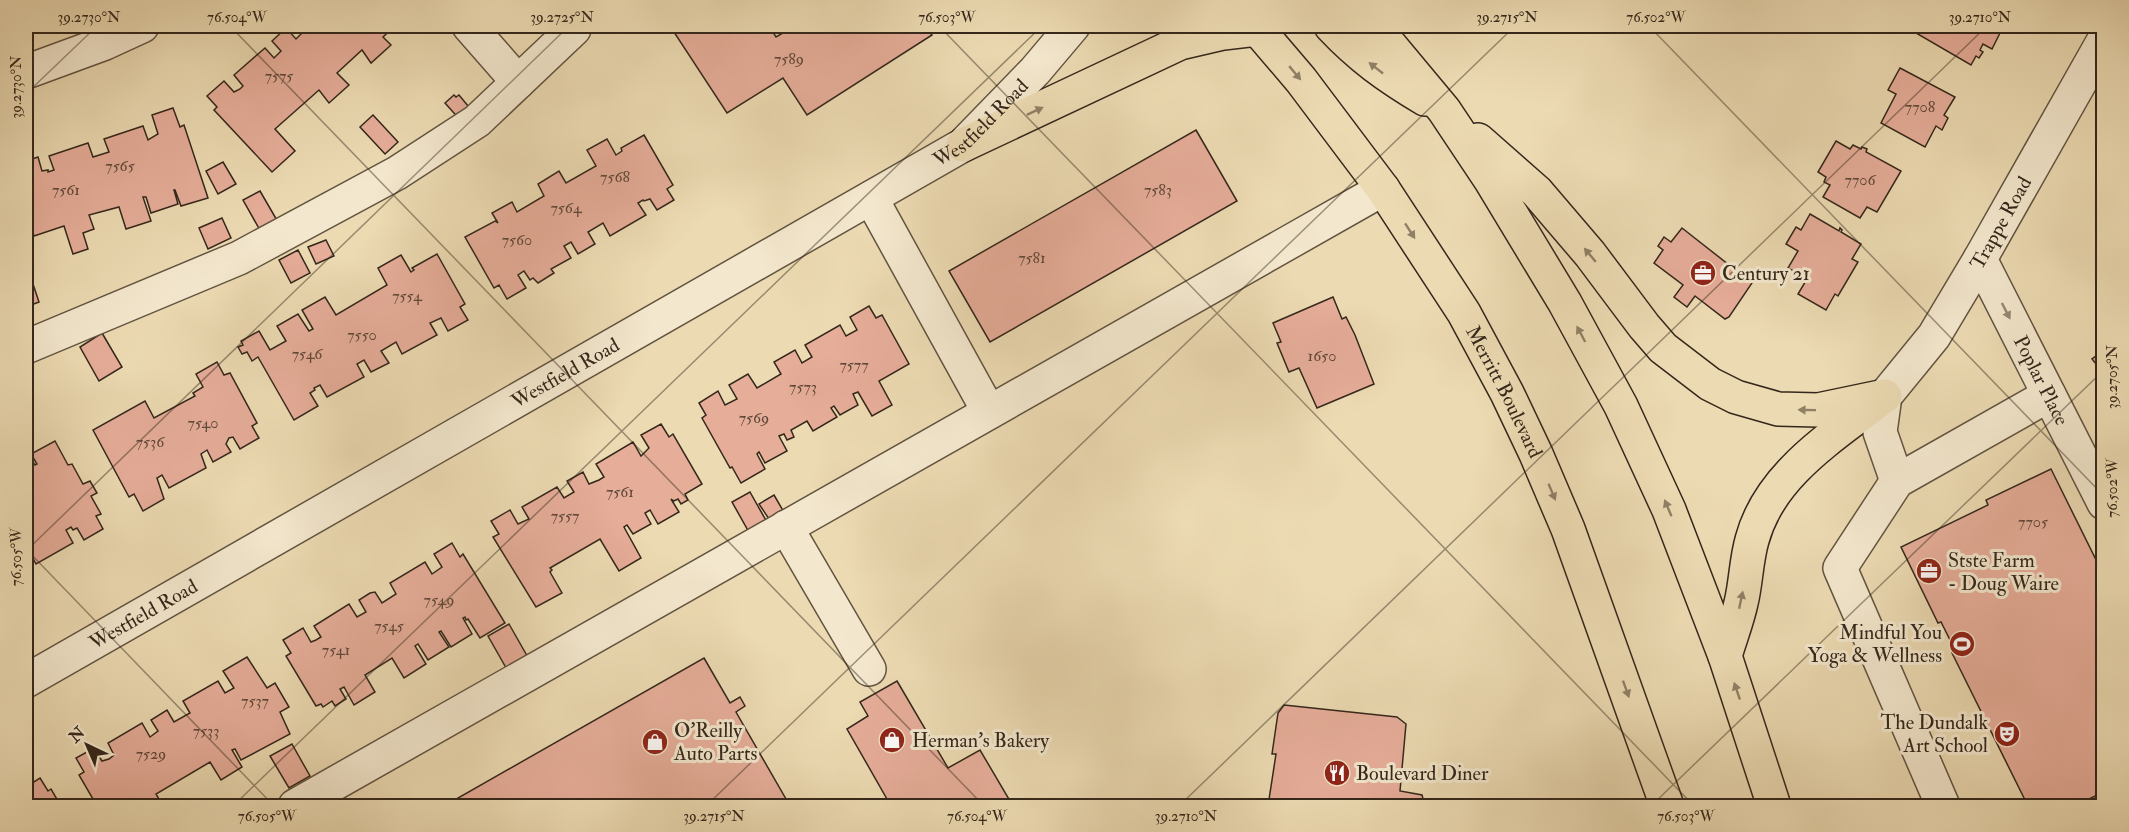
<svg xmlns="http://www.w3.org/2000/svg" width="2129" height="832" font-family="'IM FELL Double Pica',serif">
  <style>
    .building { fill: #e6ad99; stroke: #34271b; stroke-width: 1.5 }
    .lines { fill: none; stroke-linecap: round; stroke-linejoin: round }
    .minor-casing { stroke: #625441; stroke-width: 36 }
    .major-casing { stroke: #34271b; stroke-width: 36 }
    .minor { stroke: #f3e7cd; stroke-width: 33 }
    .major { stroke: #ecdab2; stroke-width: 33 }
    .oneway { fill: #908066 }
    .oneway2 { fill: #948774 }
    .ticks { fill: none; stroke: #34271b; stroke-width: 1.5; stroke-opacity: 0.45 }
    .labels { text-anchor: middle; stroke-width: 6; stroke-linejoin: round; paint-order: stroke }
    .number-label { font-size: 16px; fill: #60483a }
    .street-label { font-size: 20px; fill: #34271b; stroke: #f3e7cd }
    .poi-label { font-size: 20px; fill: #34271b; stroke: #f3e7cd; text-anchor: start }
    .neatline { fill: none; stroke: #34271b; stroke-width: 2 }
    .ticks-label { font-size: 15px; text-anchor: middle; fill: #34271b }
  </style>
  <rect width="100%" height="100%" fill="#ecdab2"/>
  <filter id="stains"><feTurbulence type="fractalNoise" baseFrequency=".00333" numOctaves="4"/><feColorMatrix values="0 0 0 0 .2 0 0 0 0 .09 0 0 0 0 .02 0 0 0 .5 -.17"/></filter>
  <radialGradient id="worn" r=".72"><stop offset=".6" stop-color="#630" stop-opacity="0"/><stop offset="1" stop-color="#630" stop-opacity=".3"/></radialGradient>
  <g class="building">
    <polygon points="306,26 395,26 383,37 391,45 371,63 362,50 337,73 349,85 329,103 319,90 275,129 295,151 272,172 214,110 217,107 207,96 224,81 234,92 240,89 243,86 234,75 265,48 274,58 281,51 272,41 286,28 296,39 308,27"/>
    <polygon points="670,26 769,26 776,37 795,26 925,26 932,35 807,115 783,78 727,113"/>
    <polygon points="1904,26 2000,26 2003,27 1992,49 1983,44 1980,50 1983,52 1979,58 1976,56 1971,65"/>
    <polygon points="1900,68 1955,97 1944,115 1948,118 1942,130 1936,126 1925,147 1881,123 1896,94 1888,90"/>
    <polygon points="454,95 456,97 459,95 473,112 462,122 445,103"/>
    <polygon points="173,108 180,127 184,125 208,198 181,206 175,190 174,190 178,204 151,213 146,197 143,197 151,221 126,229 119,207 89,215 94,229 83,233 88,249 73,254 64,226 34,236 26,210 26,161 38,157 42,171 48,170 48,172 54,170 49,156 88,143 93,157 109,152 104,139 143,126 148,140 158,134 152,115"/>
    <polygon points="373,115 398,142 385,154 360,127"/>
    <polygon points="1196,130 1237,201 990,342 949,271"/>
    <polygon points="644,135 673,185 667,189 674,200 657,210 650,199 644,201 643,200 638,203 646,215 610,236 603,223 588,232 595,244 578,254 571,242 564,246 571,258 551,269 554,273 538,283 533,278 530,280 524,271 518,275 526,288 507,299 499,285 494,288 465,237 495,221 498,223 492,213 512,202 517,212 544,196 538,184 559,171 566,183 596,166 587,150 607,139 616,155 622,151 621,148"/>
    <polygon points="1836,141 1850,149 1853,145 1861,149 1862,147 1867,149 1866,152 1901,171 1877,212 1867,207 1860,218 1823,197 1830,185 1824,182 1826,177 1818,172"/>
    <polygon points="223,162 236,184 218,194 206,171"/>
    <polygon points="260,191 278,222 261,232 243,200"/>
    <polygon points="1810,214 1839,231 1840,228 1842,230 1841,232 1861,244 1852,259 1858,262 1838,296 1835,294 1826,310 1798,294 1807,279 1788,268 1798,251 1786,244 1796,227 1801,230"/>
    <polygon points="222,218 231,238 208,249 199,228"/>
    <polygon points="1682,228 1752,283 1729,317 1725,319 1695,296 1687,307 1674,297 1683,285 1654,263 1663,250 1658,246 1664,237 1671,242"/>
    <polygon points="326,240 334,256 316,264 308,247"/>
    <polygon points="298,250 310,273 291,283 279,260"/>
    <polygon points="437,254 465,304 460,307 468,320 448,331 441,318 430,323 437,335 402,354 396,342 381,351 389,363 371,372 364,360 357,364 364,377 327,397 320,385 314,388 315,390 310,393 318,406 294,420 258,357 252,361 247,352 242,354 238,347 243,345 241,341 259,331 270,350 286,341 277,326 298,314 309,331 313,329 302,310 325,297 336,315 387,285 378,268 401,255 411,272 414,270 412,268"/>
    <polygon points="33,284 39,302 26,307 26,286"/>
    <polygon points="1333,297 1342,319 1346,317 1355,335 1374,384 1317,408 1299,368 1289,372 1277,343 1281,342 1273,323"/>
    <polygon points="869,306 876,318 882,315 909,364 879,381 892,405 872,416 858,392 853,394 858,405 840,415 834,406 831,408 837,417 813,431 807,421 791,430 794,437 787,440 784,434 779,436 787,451 765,463 759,452 757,454 765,469 741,483 732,467 730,468 702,418 706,415 699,403 718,391 725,405 737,399 729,385 748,374 757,388 781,374 774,362 795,350 802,363 812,357 805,345 840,325 846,336 857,330 850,317"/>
    <polygon points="102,333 122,367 99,381 80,347"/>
    <polygon points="2104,350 2104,374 2092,359"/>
    <polygon points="217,362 224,375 230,373 257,423 252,426 259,438 240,449 233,437 229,438 226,444 231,452 213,462 207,450 201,454 206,468 169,488 162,475 157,478 164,499 143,511 134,494 129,497 93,430 145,401 154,418 195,396 193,393 203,387 196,374"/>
    <polygon points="661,424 669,437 673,434 702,484 685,494 688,500 681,504 678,499 674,501 671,499 679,512 658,524 650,510 645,513 651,524 633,534 627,525 624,527 641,558 619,571 600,539 550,568 552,570 550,572 562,593 536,607 493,537 499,534 491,521 510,510 518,524 529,519 522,507 557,487 564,498 574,492 567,481 583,472 589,484 599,480 604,477 596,464 633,442 641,456 649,448 641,435"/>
    <polygon points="55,441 68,465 72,464 83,484 90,481 97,493 91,496 101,514 96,516 103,529 84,540 77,528 73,530 71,527 66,530 73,543 36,564 29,551 26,554 26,466 33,462 35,465 37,464 31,454"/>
    <polygon points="2051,469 2104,576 2104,806 2028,806 1952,653 1956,652 1941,622 1938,623 1901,547 1988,505 1986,500"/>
    <polygon points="750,492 768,524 750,534 732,502"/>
    <polygon points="774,495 785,514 771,522 759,504"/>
    <polygon points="452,543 460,557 463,554 505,623 480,638 468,619 466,620 465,617 463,618 472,634 451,647 441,631 439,632 449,647 428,660 418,644 415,646 426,664 404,678 392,658 365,675 375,692 354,705 344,687 340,689 346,699 335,706 332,701 323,707 321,704 316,706 286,656 291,653 283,640 303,628 311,642 316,640 321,637 314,626 349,604 357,617 366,612 359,600 370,593 375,592 382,603 396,594 390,583 425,562 432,574 442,567 434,554"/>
    <polygon points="509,624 530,661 509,673 488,636"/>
    <polygon points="247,657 267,688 275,683 289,707 280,712 290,734 241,760 235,749 232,750 242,767 221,780 210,762 156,794 163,806 97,806 79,775 84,772 76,758 94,748 102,761 109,759 114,755 108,743 142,723 150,737 158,731 151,720 167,710 174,722 190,713 183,701 218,681 225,693 234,688 223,671"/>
    <polygon points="704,658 730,703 740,697 745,706 736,712 790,806 444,806"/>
    <polygon points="897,681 948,768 980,750 1013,806 891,806 847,729 868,716 860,702"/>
    <polygon points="1284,705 1397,717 1406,724 1400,791 1422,795 1425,806 1268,806 1276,754 1272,754 1278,713"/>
    <polygon points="292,744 310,776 289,788 270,756"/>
    <polygon points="40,778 48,791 51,789 61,806 26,806 26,787"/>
    <polygon points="2104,792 2104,806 2074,806"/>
  </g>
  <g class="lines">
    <g class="minor-casing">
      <g id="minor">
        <polyline points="469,26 518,82"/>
        <polyline points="26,72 105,43 142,26"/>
        <polyline points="871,198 989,412"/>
        <path id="s1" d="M1980,259L2104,503"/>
        <polyline points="26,347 239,258 397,173 477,121 574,29"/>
        <path id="s2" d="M1897,481L1880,432L1885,396L1934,336L1980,259L2104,40"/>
        <polyline points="786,527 869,669"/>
        <path id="s3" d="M26,681L963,145L1035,71L1073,26"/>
        <polyline points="295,806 1383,189"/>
        <polyline points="1943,806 1840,568 1897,481 2049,395"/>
      </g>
    </g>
    <g class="major-casing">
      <g id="major">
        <path id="s4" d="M1255,26L1301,80L1383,189L1464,313L1507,393L1536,454L1568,529L1667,806"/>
        <path d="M1331,26C1360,57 1388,77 1425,99"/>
        <polyline points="1374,26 1444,110 1490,179 1565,303 1621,406 1669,510 1725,656 1774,806"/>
        <polyline points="1478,140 1537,192 1590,254 1644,326 1663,348 1710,384 1736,397 1778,409 1818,410 1885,396"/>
        <polyline points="963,145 1180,43 1223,33 1257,29"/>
        <path d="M1725,656C1730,639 1737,621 1741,603C1746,583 1746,561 1752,540C1769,476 1829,439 1878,401"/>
      </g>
    </g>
    <use href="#minor" class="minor"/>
    <use href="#major" class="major"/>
  </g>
  <defs><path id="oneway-solid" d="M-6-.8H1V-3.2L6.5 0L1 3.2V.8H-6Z" transform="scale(1.5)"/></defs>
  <g class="oneway">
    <use href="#oneway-solid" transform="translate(1376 68) rotate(-142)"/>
    <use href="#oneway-solid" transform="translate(1295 73) rotate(50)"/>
    <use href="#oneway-solid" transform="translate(1035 111) rotate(-25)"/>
    <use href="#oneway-solid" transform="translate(1410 231) rotate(57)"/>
    <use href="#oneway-solid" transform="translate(1590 255) rotate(-130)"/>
    <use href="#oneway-solid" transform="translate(1581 334) rotate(-118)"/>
    <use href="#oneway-solid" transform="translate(1807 410) rotate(-179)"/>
    <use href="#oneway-solid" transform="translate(1552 492) rotate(67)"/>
    <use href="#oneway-solid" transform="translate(1668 508) rotate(-113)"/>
    <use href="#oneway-solid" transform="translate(1741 600) rotate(-78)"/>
    <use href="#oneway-solid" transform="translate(1626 689) rotate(70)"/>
    <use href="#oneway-solid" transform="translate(1737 691) rotate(-109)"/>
  </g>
  <use class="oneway2" href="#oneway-solid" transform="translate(2006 311) rotate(63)"/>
  <path class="ticks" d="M230,26L984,806M939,26L1694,806M1649,26L2104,496M26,94L97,26M26,549L274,806M26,551L569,26M233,806L1042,26M706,806L1515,26M1179,806L1987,26M1651,806L2104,370"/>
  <defs>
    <g id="office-disc" transform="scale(1.35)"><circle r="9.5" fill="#8f2418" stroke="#f3e7cd"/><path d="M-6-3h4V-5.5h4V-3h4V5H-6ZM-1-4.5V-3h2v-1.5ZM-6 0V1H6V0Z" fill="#fff"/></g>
    <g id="stadium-disc" transform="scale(1.35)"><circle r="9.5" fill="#8f2418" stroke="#f3e7cd"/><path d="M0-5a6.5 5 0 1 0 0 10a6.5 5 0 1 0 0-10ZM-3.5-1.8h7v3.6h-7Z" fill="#fff"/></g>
    <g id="theatre-disc" transform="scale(1.35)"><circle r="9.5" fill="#8f2418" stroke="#f3e7cd"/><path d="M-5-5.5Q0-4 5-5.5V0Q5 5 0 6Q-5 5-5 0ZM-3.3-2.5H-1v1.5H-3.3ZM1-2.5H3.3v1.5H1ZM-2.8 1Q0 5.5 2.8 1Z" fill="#fff"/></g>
    <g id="shop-disc" transform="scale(1.35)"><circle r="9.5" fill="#8f2418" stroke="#f3e7cd"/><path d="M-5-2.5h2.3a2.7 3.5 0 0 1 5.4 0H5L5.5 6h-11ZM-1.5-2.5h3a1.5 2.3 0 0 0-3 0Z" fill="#fff"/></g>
    <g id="restaurant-disc" transform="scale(1.35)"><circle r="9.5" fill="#8f2418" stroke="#f3e7cd"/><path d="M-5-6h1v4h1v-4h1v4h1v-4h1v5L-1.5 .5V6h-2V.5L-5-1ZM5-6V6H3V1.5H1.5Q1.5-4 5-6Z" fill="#fff"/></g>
  </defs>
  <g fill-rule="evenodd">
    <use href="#office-disc" x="1703" y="273"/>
    <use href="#office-disc" x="1929" y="571"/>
    <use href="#stadium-disc" x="1962" y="644"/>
    <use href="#theatre-disc" x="2007" y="734"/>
    <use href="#shop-disc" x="892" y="740"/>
    <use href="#shop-disc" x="655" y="742"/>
    <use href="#restaurant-disc" x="1337" y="773"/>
  </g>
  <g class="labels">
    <g class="number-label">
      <text x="789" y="64">7589</text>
      <text x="279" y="81">7575</text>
      <text x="1920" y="112">7708</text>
      <text x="120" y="171">7565</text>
      <text x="615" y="182">7568</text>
      <text x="1860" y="185">7706</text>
      <text x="66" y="195">7561</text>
      <text x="1158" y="195">7583</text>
      <text x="566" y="213">7564</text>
      <text x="517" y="245">7560</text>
      <text x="1032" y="263">7581</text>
      <text x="407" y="301">7554</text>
      <text x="362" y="340">7550</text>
      <text x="307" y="359">7546</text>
      <text x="1322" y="361">1650</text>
      <text x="854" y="370">7577</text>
      <text x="803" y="392">7573</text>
      <text x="754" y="423">7569</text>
      <text x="203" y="428">7540</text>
      <text x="150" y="447">7536</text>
      <text x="620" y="497">7561</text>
      <text x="565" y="521">7557</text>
      <text x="2033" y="527">7705</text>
      <text x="439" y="605">7549</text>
      <text x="389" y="631">7545</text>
      <text x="336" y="655">7541</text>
      <text x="255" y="706">7537</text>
      <text x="206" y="736">7533</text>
      <text x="151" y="759">7529</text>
    </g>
    <g class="street-label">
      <text dy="7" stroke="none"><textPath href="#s3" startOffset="1107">Westfield Road</textPath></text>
      <text dy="7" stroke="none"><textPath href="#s2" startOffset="297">Trappe Road</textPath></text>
      <text dy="7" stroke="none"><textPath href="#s3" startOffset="621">Westfield Road</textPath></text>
      <text dy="7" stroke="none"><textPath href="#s1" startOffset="136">Poplar Place</textPath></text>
      <text dy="7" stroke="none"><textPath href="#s4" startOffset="444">Merritt Boulevard</textPath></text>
      <text dy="7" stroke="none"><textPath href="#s3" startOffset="135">Westfield Road</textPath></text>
    </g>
    <g class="poi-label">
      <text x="1722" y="280">Century 21</text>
      <text x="1948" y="567">Stste Farm<tspan x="1948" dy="23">- Doug Waire</tspan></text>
      <text x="1942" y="639" text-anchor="end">Mindful You<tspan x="1942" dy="23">Yoga &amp; Wellness</tspan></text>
      <text x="1988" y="729" text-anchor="end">The Dundalk<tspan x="1988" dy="23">Art School</tspan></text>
      <text x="674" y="737">O'Reilly<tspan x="674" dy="23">Auto Parts</tspan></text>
      <text x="912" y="747">Herman's Bakery</text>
      <text x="1356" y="780">Boulevard Diner</text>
    </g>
  </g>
  <rect width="2129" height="832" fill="none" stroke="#ecdab2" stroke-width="66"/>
  <g transform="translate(87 745) rotate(316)" stroke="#f3e7cd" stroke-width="4.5" paint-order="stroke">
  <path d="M0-4.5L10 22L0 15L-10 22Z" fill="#34271b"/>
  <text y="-9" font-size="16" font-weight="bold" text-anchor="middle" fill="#34271b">N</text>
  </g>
  <rect x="33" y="33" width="2063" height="766" class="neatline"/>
  <g class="ticks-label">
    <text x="89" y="22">39.2730°N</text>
    <text x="237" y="22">76.504°W</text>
    <text x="562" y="22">39.2725°N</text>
    <text x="947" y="22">76.503°W</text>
    <text x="1507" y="22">39.2715°N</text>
    <text x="1656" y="22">76.502°W</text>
    <text x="1980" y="22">39.2710°N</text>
    <text transform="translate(16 87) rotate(-90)" y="5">39.2730°N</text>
    <text transform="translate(2112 377) rotate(-90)" y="5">39.2705°N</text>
    <text transform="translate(2112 488) rotate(-90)" y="5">76.502°W</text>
    <text transform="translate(16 557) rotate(-90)" y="5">76.505°W</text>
    <text x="267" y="821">76.505°W</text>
    <text x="714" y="821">39.2715°N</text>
    <text x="977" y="821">76.504°W</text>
    <text x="1186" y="821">39.2710°N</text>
    <text x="1686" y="821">76.503°W</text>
  </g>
  <rect width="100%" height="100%" filter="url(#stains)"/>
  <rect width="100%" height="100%" fill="url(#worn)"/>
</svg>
